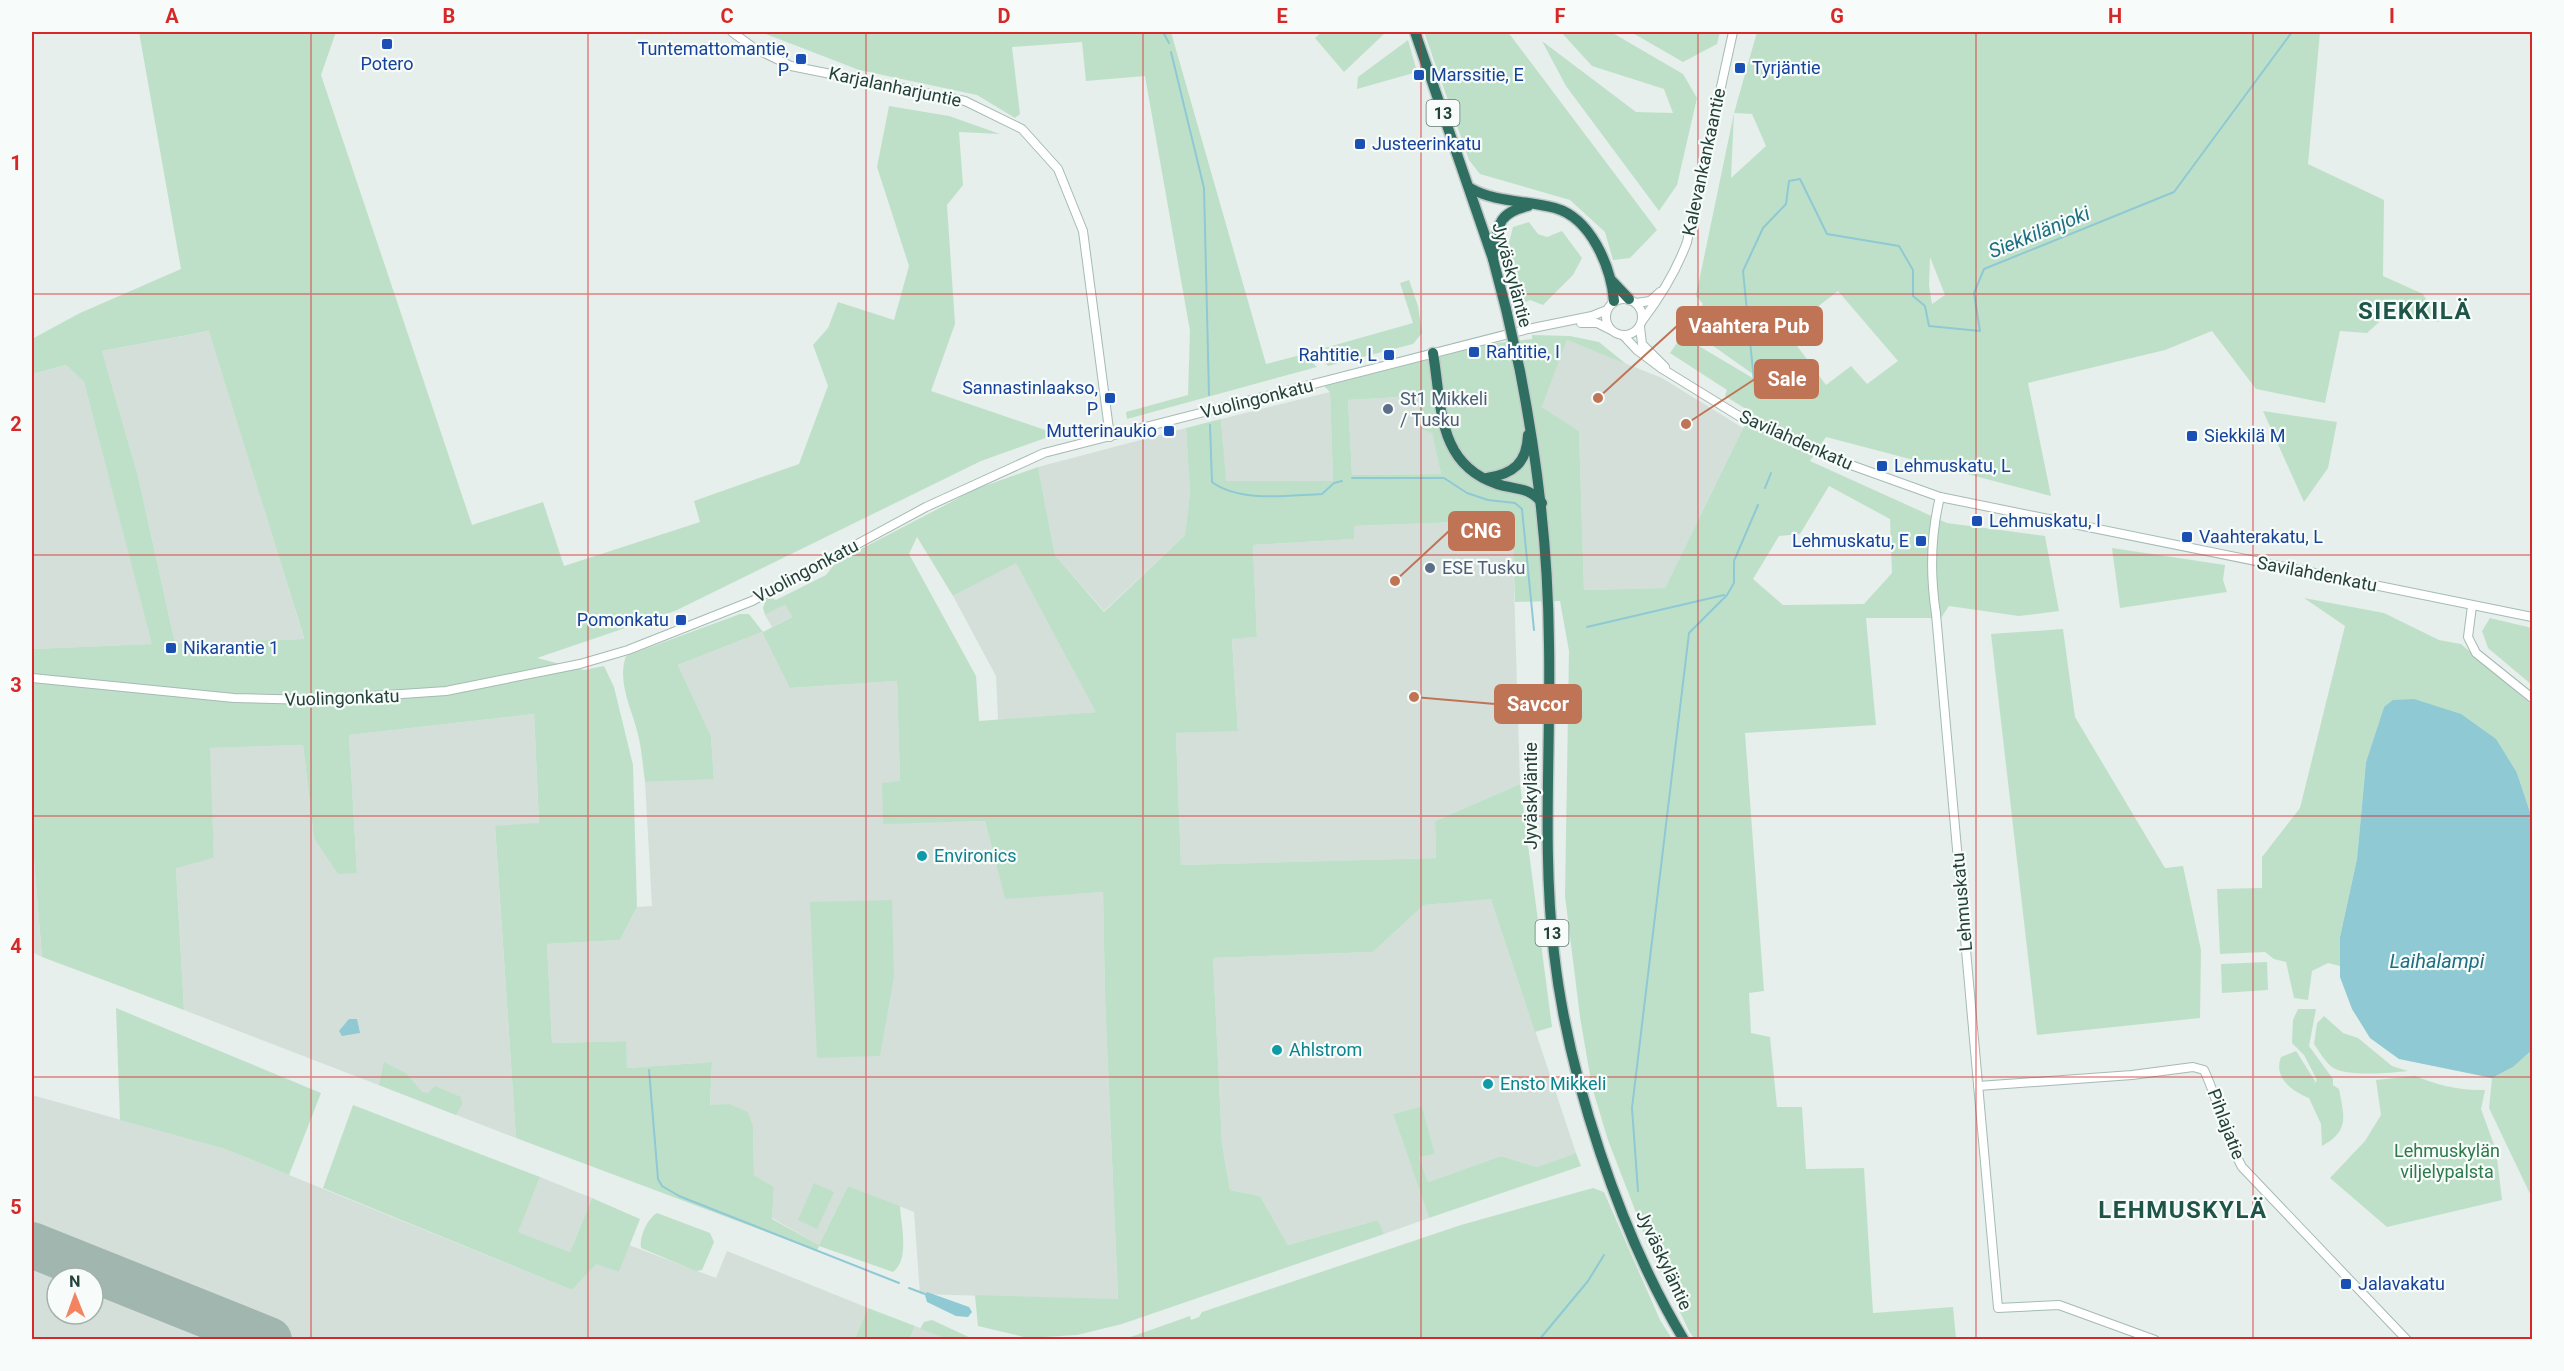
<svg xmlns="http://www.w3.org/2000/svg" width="2564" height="1371" font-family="Roboto,sans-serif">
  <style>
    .built { fill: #d4dfda; fill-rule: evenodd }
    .green { fill: #bfe0c8; fill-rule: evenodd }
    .water { fill: #8ec9d4 }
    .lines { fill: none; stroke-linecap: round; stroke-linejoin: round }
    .stream { stroke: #8ec9d4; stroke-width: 2 }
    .runway { stroke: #a2b6b0; stroke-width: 46 }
    .secondary-casing { stroke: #a4bbb3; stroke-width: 10 }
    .highway-casing { stroke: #c2cac8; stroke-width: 13 }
    .secondary { stroke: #fff; stroke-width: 8 }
    .highway { stroke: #2f6f62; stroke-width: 10 }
    .highway-bridge-casing { stroke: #c2cac8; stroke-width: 13; stroke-linecap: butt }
    .highway-bridge { stroke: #2f6f62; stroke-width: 10 }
    .grid { fill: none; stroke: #d62828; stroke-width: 1.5; stroke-opacity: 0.55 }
    .transit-dot { fill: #1a4fb4; stroke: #f7fbf9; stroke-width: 2 }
    .service-dot { fill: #5c6f8a; stroke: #f7fbf9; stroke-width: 2 }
    .culture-dot { fill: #0f9aa8; stroke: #f7fbf9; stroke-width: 2 }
    .labels { text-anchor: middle; stroke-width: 4.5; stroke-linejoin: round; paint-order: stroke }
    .shield { fill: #f7fbf9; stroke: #637a73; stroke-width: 1.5 }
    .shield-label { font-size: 16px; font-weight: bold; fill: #24423a }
    .transit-label { font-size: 18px; fill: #164399; stroke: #f7fbf9; text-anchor: start }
    .street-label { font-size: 18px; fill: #24423a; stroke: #f7fbf9 }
    .service-label { font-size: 18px; fill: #4e5e75; stroke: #f7fbf9; text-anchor: start }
    .culture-label { font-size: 18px; fill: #0d838f; stroke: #f7fbf9; text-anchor: start }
    .park-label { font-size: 18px; fill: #2d7a4b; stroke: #f7fbf9 }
    .water-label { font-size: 20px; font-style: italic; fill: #1c6f80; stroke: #f7fbf9 }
    .district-label { font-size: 24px; font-weight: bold; letter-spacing: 1.5px; fill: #1f5548; stroke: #f7fbf9 }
    .leader { fill: none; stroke: #c07456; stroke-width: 2 }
    .callout-dot { fill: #c07456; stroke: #f7fbf9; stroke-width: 2 }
    .callout { fill: #c07456; stroke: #c07456; stroke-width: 2 }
    .callout-label { font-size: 20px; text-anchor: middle; font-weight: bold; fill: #fff }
    .neatline { fill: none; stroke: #d62828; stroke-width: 2 }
    .grid-label { font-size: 20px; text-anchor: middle; font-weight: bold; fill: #d62828 }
  </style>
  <rect width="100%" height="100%" fill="#e6efeb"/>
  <g class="built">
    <polygon points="210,331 304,639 175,643 138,476 102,351"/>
    <polygon points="1567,340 1662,378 1743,428 1665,588 1584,590 1579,431 1542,407"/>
    <polygon points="66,365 84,382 153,644 32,649 32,374"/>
    <polygon points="1330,392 1333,481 1225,481 1221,419"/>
    <polygon points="1419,396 1421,429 1432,432 1441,474 1352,475 1348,400"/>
    <polygon points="1186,428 1190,492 1185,535 1104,611 1055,555 1038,467"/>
    <polygon points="1512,520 1520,784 1435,821 1436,858 1181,865 1176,733 1238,730 1232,638 1257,637 1253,545 1354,539 1354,526"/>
    <polygon points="1016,562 1097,712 998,720 996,676 953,596"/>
    <polygon points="785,605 792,617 772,627 765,615"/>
    <polygon points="762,632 791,688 897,681 900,781 883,823 985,821 1005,898 1103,892 1105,998 1118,1300 920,1294 914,1212 848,1186 819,1245 772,1218 774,1187 754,1175 753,1127 729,1104 710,1106 712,1062 627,1068 625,1041 552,1043 547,944 620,940 637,907 652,906 645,782 714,778 711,736 678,665"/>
    <polygon points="534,714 539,824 495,827 516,1138 184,1010 176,867 214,858 209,748 303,745 314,838 357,873 349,735"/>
    <polygon points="32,835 42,957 32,952"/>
    <polygon points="1491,898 1576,1153 1537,1167 1501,1156 1428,1182 1419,1157 1435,1154 1422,1106 1393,1114 1429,1218 1384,1234 1378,1220 1288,1245 1260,1196 1230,1190 1222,1143 1213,958 1373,952 1424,905"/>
    <path d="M32,1095L225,1149L572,1290L596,1263L619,1272L629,1245L716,1278L727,1251L868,1308L855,1340L32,1339ZM57,1278H93V1314H57Z"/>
    <polygon points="540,1177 592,1198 570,1252 517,1232"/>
    <polygon points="915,1326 948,1339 910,1340"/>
  </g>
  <g class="green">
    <path d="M139,32H336L321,75L472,525L543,502L564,566L700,522L694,501L799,464L828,386L813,345L828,328L838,302L894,320L909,266L877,167L889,106L949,116L1000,134L959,132L963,185L947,205L955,324L931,391L1057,434L981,461L675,611L537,658L584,670L604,666L614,687L633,765L637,907L620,940L547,944L552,1043L626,1041L627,1068L712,1062L710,1105L729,1104L748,1112L753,1127L754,1175L774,1187L772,1219L819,1245L848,1186L900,1206C901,1225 910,1260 893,1272L819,1246L817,1251L516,1138L495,826L539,823L534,714L349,735L357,873L338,874L314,838L303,745L210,748L214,858L176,868L184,1010L42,957L32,835V649L152,644L84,382L66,365L32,374V339L80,313L181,269ZM209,331L304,638V639L175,643L138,476L102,351Z"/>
    <polygon points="761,32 1171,32 1266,364 1304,354 1317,367 1127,419 1126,412 1188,395 1190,331 1145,76 1086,81 1082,42 1012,47 1020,114 1015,118 977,95 859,70"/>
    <polygon points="1322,32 1386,32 1344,72 1315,38"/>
    <polygon points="1424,32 1508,32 1657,230 1630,258 1613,260 1605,232 1570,200 1480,174 1469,160"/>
    <polygon points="1561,32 1611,32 1683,74 1697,98 1677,185 1659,211 1566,86 1542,41 1636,112 1673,113 1664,89 1592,66"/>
    <polygon points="1631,32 1720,32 1717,44 1683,62"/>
    <path d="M1757,32H2320L2308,164L2384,200L2383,276L2423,294L2439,322L2388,314L2367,333L2340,331L2325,403L2256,389L2212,331L2165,350L2028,383L2051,496L1826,437L1810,461L1947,523L2045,536L2059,611L2019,616L1949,606L1941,618H1866L1876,725L1745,733L1764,991L1749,993L1751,1033L1770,1037L1777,1107H1802L1806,1169L1864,1168L1873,1313L1953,1307L1956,1339L1695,1340L1689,1331L1650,1249L1608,1140L1592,1087L1580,1017L1565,896L1569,651L1560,601L1515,602L1512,520L1354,526V539L1253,545L1257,637L1232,639L1238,731L1176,733L1181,865L1436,858L1435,821L1520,784L1552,1027L1535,1032L1491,899L1424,905L1373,952L1213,958L1222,1143L1230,1190L1260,1196L1288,1245L1378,1220L1384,1234L1122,1324L1077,1335L1028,1338L978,1326L975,1295L1118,1299L1105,998L1103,892L1005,899L985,821L883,824L882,783L900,781L897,681L790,688L762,632L678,665L711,736L714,779L645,782C643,767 642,753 639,739C634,712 616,684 626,656L740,614H749L763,632L792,617L785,605L765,615L763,608L766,600L770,597L776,600L826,575L836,562L976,489L1038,467L1055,555L1104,612L1185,535L1190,492L1186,428L1221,419L1226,481H1333L1330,392L1324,386L1486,344L1532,339V335L1570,336L1599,342L1626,364L1567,340L1542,407L1579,431L1584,590L1665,588L1743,428L1754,414L1725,396L1727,390L1670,353L1682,336L1788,399L1709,343L1693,318L1703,304L1696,296L1734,113ZM1734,113L1752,114L1766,146L1731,178ZM1930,257L1945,295L1932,304L1929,285ZM1838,291L1898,361L1867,384L1851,366L1826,385L1786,331ZM1419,396L1421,429L1432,433L1441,474L1352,475L1348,400ZM1829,486L1890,519L1892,573L1864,604L1783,605L1753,579L1779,536L1800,534ZM917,537L953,596L1016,563L1096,712L979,721L976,676L909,554Z"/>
    <polygon points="1408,40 1417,72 1357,89 1358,77"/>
    <polygon points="1529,222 1538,234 1547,237 1562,231 1582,258 1573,275 1543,305 1530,300 1521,304 1507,250 1513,227"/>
    <polygon points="1409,280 1418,306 1422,333 1413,344 1328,366 1314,351 1413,323 1400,283"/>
    <polygon points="2263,411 2337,422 2328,468 2304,502"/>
    <polygon points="2112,548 2225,565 2223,580 2227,592 2120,608"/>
    <polygon points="2304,598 2384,613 2439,640 2461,644 2532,705 2532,818 2517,773 2384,707 2366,762 2357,859 2340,937 2340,966 2328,963 2312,971 2308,1000 2294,998 2286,962 2274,959 2265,952 2220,954 2217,889 2262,888 2262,857 2300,808 2345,626"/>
    <polygon points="2490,618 2532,628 2532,685 2488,648 2482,631"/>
    <polygon points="2063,629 2075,717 2165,868 2183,866 2201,950 2200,1018 2037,1035 1991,634"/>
    <polygon points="892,900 894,977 880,1056 817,1058 810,902"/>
    <polygon points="2267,962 2268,990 2222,993 2221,964"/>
    <polygon points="116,1008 321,1093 289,1175 225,1149 120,1120"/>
    <path d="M2298,1009H2316L2309,1046L2333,1079V1085L2339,1089C2344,1116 2350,1131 2322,1146L2321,1124L2309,1098C2292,1091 2273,1078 2281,1057L2296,1051L2315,1081L2314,1084L2317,1080L2304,1055L2292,1043L2293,1020Z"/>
    <path d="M2324,1016L2343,1033L2358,1038L2392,1066L2408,1071C2391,1073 2345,1077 2332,1067C2325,1062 2319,1051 2314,1044L2317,1023Z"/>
    <polygon points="2532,1050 2532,1198 2489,1108 2492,1078 2513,1067"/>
    <polygon points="384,1062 407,1074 422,1092 428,1093 435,1086 461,1097 462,1104 456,1115 379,1085"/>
    <path d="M2415,1076C2438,1085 2460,1091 2485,1090L2481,1109L2496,1150L2502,1200L2387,1227L2330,1178L2365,1141L2381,1115L2376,1080Z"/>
    <polygon points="353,1105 540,1177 518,1232 570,1252 592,1198 640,1219 619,1272 596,1264 572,1290 323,1188"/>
    <polygon points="1422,1106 1435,1154 1419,1157 1428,1182 1501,1156 1537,1167 1576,1153 1581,1166 1429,1218 1393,1114"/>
    <polygon points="814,1183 834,1192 817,1229 798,1220"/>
    <polygon points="1593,1188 1604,1192 1660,1320 1672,1339 1125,1339 1190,1316 1191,1320 1199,1317 1202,1312 1461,1225"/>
    <path d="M657,1213L710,1233L714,1242L702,1270L696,1271L641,1248C639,1237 647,1219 657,1213Z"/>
    <polygon points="868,1308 915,1326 910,1339 855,1339"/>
    <polygon points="932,1320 973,1339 948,1339 920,1329 924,1322"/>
  </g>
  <g class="water">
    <polygon points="2414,699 2461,714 2496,739 2517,773 2532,818 2532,1050 2513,1067 2492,1078 2399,1059 2370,1038 2352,1009 2340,977 2340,937 2357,859 2366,762 2384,707 2393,700"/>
    <polygon points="349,1019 357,1019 360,1033 342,1036 339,1031"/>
    <polygon points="927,1292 969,1307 972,1312 968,1317 956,1316 927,1302 925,1295"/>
  </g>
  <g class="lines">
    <g class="stream">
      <polyline points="1163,32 1169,43"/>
      <polyline points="1171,52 1204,188 1209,395"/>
      <polyline points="1755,391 1743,271 1763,228 1786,204 1789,181 1800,179 1827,234 1899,246 1913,270 1913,296 1925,306 1929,326 1980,331 1974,293 1984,269 2174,192 2292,32"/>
      <path d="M1210,425L1212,482C1240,503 1289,495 1322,494L1334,483L1342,481"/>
      <polyline points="1352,478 1444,478 1467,493 1488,500 1515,503 1522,509 1534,630"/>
      <polyline points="1765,488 1771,473"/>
      <polyline points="1587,627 1724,595"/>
      <polyline points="649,1070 658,1179 662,1186 679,1196 899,1283"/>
      <polyline points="1638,1191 1632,1108 1689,633 1727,595 1734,583 1734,561 1758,505"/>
      <polyline points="909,1288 925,1294"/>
      <polyline points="1539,1340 1588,1281 1604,1255"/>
    </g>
    <polyline class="runway" points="32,1245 269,1340"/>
    <g class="secondary-casing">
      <g id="secondary">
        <polyline points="732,32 754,48 791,66 965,101 1022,129 1058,169 1083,231 1110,437"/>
        <circle cx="1624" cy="317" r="18"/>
        <polyline points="1636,303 1650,301 1660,292"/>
        <path d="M1642,321C1661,296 1676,272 1687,242L1733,32"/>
        <polyline points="1581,323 1597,323 1611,330"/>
        <polyline points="1640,327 1642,344 1665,367"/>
        <polyline points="1623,335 1637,350 1661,368 1742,418 1837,460 1940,497 2532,617"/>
        <path d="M1940,497C1930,537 1930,574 1936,614L1998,1308L2059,1305L2155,1340"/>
        <polyline points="2472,606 2468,637 2476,653 2532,698"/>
        <polyline points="32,678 234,698 313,700 446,691 580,664 628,650 752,601 926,507 1044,453 1528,329 1592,316 1607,310"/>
        <path d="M1978,1086L2132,1075L2193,1067L2204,1070C2219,1102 2225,1136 2242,1167L2407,1340"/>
      </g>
    </g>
    <g class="highway-casing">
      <g id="highway">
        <polyline points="1415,32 1493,259 1506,309"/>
        <path d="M1470,188C1496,203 1526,200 1555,208C1591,218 1611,267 1614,301"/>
        <path d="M1493,259C1499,230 1493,214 1528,206"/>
        <polyline points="1612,281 1629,299"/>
        <path d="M1433,353C1442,406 1437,464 1497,484C1515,490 1529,486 1542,503"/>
        <path d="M1520,371C1538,465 1548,548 1549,644C1551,747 1542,850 1554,953C1568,1076 1620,1234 1684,1340"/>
        <path d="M1487,478C1513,474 1527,463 1528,435"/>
      </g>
    </g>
    <use href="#secondary" class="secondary"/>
    <use href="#highway" class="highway"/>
    <g class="highway-bridge-casing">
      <polyline id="highway-bridge" points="1506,309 1520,371"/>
    </g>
    <use href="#highway-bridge" class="highway-bridge"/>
  </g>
  <path class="grid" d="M311,32V1340M588,32V1340M866,32V1340M1143,32V1340M1421,32V1340M1698,32V1340M1976,32V1340M2253,32V1340M32,294H2532M32,555H2532M32,816H2532M32,1077H2532"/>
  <g class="transit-dot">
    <rect x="381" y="38" width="12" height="12" rx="3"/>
    <rect x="795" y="53" width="12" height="12" rx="3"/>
    <rect x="1734" y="62" width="12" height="12" rx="3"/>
    <rect x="1413" y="69" width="12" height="12" rx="3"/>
    <rect x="1354" y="138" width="12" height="12" rx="3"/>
    <rect x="1468" y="346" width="12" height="12" rx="3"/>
    <rect x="1383" y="349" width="12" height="12" rx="3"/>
    <rect x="1104" y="392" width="12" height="12" rx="3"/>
    <rect x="1163" y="425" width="12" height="12" rx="3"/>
    <rect x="2186" y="430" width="12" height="12" rx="3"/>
    <rect x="1876" y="460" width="12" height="12" rx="3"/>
    <rect x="1971" y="515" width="12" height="12" rx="3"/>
    <rect x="2181" y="531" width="12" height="12" rx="3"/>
    <rect x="1915" y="535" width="12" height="12" rx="3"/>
    <rect x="675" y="614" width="12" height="12" rx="3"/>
    <rect x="165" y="642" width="12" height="12" rx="3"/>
    <rect x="2340" y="1278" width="12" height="12" rx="3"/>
  </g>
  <g class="service-dot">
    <circle cx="1388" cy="409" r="6"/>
    <circle cx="1430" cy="568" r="6"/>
  </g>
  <g class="culture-dot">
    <circle cx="922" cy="856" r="6"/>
    <circle cx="1277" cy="1050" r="6"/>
    <circle cx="1488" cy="1084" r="6"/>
  </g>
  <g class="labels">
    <g class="shield">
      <rect x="1426.5" y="100" width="33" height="26" rx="4.5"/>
      <rect x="1535.5" y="920" width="33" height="26" rx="4.5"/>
    </g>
    <g class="shield-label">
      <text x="1443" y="119">13</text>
      <text x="1552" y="939">13</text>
    </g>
    <g class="transit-label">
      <text x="789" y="55" text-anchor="end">Tuntemattomantie,<tspan x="789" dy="21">P</tspan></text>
      <text x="387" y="70" text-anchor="middle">Potero</text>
      <text x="1752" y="74">Tyrjäntie</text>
      <text x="1431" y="81">Marssitie, E</text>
      <text x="1372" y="150">Justeerinkatu</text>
      <text x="1486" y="358">Rahtitie, I</text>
      <text x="1377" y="361" text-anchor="end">Rahtitie, L</text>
      <text x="1098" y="394" text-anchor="end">Sannastinlaakso,<tspan x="1098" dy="21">P</tspan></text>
      <text x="1157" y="437" text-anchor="end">Mutterinaukio</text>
      <text x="2204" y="442">Siekkilä M</text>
      <text x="1894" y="472">Lehmuskatu, L</text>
      <text x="1989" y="527">Lehmuskatu, I</text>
      <text x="2199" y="543">Vaahterakatu, L</text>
      <text x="1909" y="547" text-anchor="end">Lehmuskatu, E</text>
      <text x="669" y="626" text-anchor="end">Pomonkatu</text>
      <text x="183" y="654">Nikarantie 1</text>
      <text x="2358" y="1290">Jalavakatu</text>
    </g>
    <g class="street-label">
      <text transform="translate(895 87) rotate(12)" y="6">Karjalanharjuntie</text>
      <text transform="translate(1704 162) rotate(-78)" y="6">Kalevankankaantie</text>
      <text transform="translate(1512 275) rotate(75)" y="6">Jyväskyläntie</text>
      <text transform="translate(1257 399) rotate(-14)" y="6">Vuolingonkatu</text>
      <text transform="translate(1796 440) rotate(24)" y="6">Savilahdenkatu</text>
      <text transform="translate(806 571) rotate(-28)" y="6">Vuolingonkatu</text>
      <text transform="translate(2317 574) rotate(11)" y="6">Savilahdenkatu</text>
      <text transform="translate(342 698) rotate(-2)" y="6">Vuolingonkatu</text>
      <text transform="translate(1531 796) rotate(-90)" y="6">Jyväskyläntie</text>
      <text transform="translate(1962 902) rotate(-95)" y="6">Lehmuskatu</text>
      <text transform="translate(2226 1124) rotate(69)" y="6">Pihlajatie</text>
      <text transform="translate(1664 1260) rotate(65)" y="6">Jyväskyläntie</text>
    </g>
    <g class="service-label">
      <text x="1400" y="405">St1 Mikkeli<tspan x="1400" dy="21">/ Tusku</tspan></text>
      <text x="1442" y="574">ESE Tusku</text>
    </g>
    <g class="culture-label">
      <text x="934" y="862">Environics</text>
      <text x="1289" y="1056">Ahlstrom</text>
      <text x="1500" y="1090">Ensto Mikkeli</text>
    </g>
    <g class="park-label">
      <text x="2447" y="1157">Lehmuskylän<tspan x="2447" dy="21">viljelypalsta</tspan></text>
    </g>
    <g class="water-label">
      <text transform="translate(2039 232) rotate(-22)" y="7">Siekkilänjoki</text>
      <text x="2437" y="968">Laihalampi</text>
    </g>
    <g class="district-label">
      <text x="2415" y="319">SIEKKILÄ</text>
      <text x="2183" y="1218">LEHMUSKYLÄ</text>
    </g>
  </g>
  <path class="leader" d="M1598 398L1677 326M1686 424L1755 379M1395 581L1449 531M1414 697L1495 704"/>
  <g class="callout-dot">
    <circle cx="1598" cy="398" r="6"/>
    <circle cx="1686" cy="424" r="6"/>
    <circle cx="1395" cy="581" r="6"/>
    <circle cx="1414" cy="697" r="6"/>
  </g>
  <g class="callout">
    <rect x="1677" y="307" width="145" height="38" rx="6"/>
    <rect x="1755" y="360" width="63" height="38" rx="6"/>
    <rect x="1449" y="512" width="65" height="38" rx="6"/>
    <rect x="1495" y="685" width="86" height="38" rx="6"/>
  </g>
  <g class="callout-label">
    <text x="1749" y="333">Vaahtera Pub</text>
    <text x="1787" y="386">Sale</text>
    <text x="1481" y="538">CNG</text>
    <text x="1538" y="711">Savcor</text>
  </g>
  <rect width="2564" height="1371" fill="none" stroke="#f7fbf9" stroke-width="66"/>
  <g transform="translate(75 1296) rotate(359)"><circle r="28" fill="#f7fbf9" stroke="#a3b1ad" stroke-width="1.5"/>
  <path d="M0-4.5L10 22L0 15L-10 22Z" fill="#f4845f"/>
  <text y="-9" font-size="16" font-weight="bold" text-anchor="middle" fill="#24423a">N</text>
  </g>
  <rect x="33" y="33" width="2498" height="1305" class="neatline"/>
  <g class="grid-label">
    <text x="172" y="23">A</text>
    <text x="449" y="23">B</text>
    <text x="727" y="23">C</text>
    <text x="1004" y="23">D</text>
    <text x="1282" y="23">E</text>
    <text x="1560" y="23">F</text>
    <text x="1837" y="23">G</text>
    <text x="2115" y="23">H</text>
    <text x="2392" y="23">I</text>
    <text x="16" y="170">1</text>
    <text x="16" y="431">2</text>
    <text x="16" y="692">3</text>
    <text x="16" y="953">4</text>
    <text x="16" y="1214">5</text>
  </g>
</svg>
